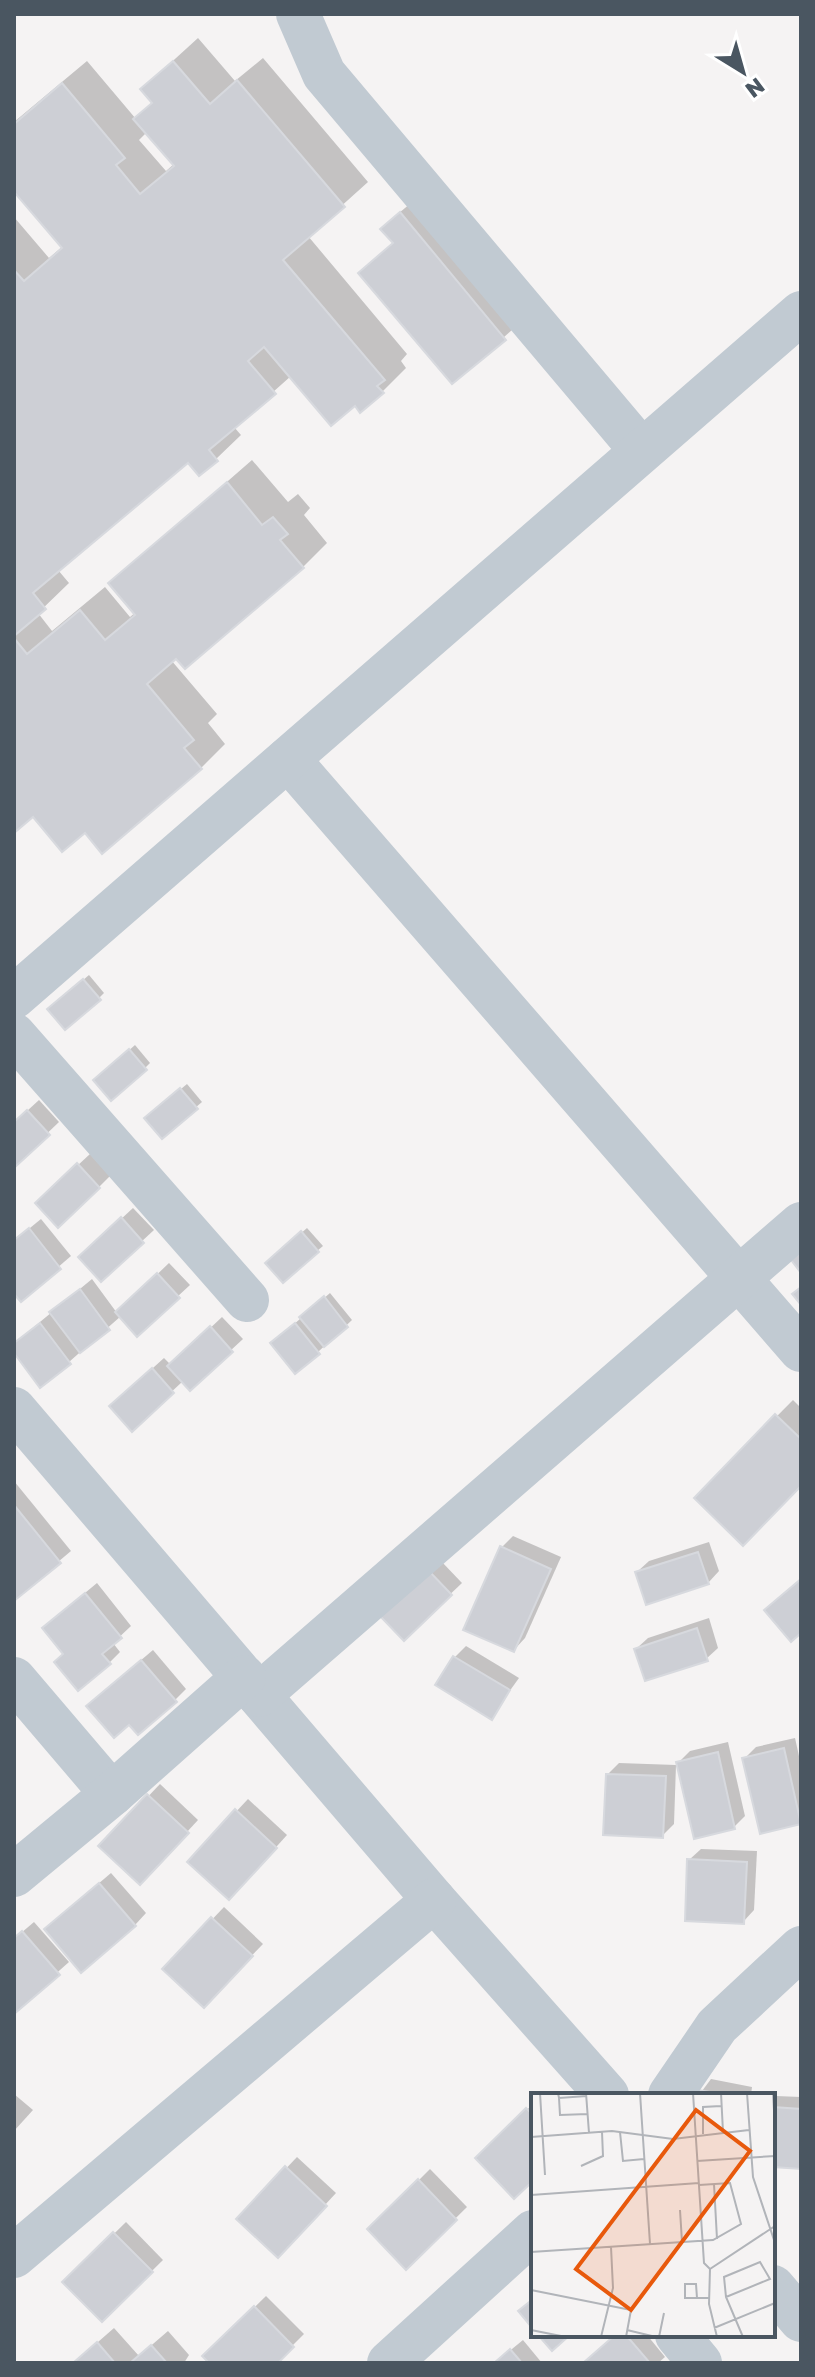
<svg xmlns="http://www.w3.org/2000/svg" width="815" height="2377" font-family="'Golos Text',sans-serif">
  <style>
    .shadow { fill: #0003; fill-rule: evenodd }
    .building { fill: #cdcfd5; stroke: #d7d9de; stroke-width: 2 }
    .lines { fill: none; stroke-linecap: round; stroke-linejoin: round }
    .minor { stroke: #c1cad2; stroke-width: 44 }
    .inset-road { fill: none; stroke: #b1b4b9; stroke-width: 2 }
    .view { fill: #e8590c; fill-opacity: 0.15; stroke: #e8590c; stroke-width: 4 }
    .inset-edge { fill: none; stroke: #4a5661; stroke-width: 4 }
  </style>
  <rect width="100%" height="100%" fill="#f5f3f3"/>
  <g class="shadow">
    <path d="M198,38L235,81L263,58L368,182L308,236L407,354L401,361L406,368L382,392L355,403L291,376L234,427L241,435L216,459L188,460L58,570L69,583L38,613L52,631L105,587L130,617L136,612L111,583L252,460L288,502L298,494L310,508L304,515L327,543L303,567L171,660L217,714L208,723L225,744L201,768L85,831L33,814L14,831V217L49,258L63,246L14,189V122L87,61L136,119L153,102L142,89ZM147,132L174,164L166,171L139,140Z"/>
    <polygon points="417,198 521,322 453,382 394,242 399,213"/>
    <polygon points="89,975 104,993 99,998 55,1004"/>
    <polygon points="135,1045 150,1063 145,1068 101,1075"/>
    <polygon points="187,1084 202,1102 162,1136 152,1113"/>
    <polygon points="39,1100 59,1122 14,1165 14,1123"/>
    <polygon points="90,1154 110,1176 99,1187 49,1192"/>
    <polygon points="133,1208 154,1230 101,1279 92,1246"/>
    <polygon points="41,1219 71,1256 21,1299 14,1291 14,1241"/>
    <polygon points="307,1228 323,1246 317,1251 273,1258"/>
    <polygon points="169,1263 190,1285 137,1334 121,1316 69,1362 14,1350 14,1345 23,1336 92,1279 117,1313"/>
    <polygon points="330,1293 352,1320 318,1352 278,1338"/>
    <polygon points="222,1317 243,1339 190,1388 183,1381 132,1429 123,1395 164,1358 171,1365"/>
    <polygon points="793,1400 801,1408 801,1483 696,1498"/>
    <polygon points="14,1481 71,1551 14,1599"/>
    <polygon points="513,1536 561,1557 525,1638 514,1650 501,1548"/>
    <polygon points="709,1542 719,1571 708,1583 637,1572 649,1561"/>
    <polygon points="441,1561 462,1583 404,1638 383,1616"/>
    <polygon points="97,1583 131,1626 113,1643 120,1652 109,1663 65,1654 56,1617"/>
    <polygon points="709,1618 718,1648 706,1659 636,1649 648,1638"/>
    <polygon points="466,1646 519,1678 491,1717 455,1657"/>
    <polygon points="153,1650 186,1689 175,1700 100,1695"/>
    <polygon points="795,1738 801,1765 800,1822 745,1758 756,1747"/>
    <polygon points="728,1742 745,1816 734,1827 678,1763 690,1751"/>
    <polygon points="619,1763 676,1765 674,1824 662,1836 608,1774"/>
    <polygon points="160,1784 198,1820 151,1871 101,1846"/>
    <polygon points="248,1799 287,1835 240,1887 190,1861"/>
    <polygon points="701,1849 757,1851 754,1910 743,1922 689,1860"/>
    <polygon points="111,1873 146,1913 135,1925 58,1918"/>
    <polygon points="224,1907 263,1944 204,2005 165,1969"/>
    <polygon points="34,1922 69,1962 14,2011 14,1939"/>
    <polygon points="711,2079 752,2087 751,2095 699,2095"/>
    <polygon points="14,2094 33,2110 14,2131"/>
    <polygon points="776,2096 801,2097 801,2167 773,2165"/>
    <polygon points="533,2104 533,2178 477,2158"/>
    <polygon points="297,2157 336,2193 289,2244 238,2219"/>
    <polygon points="430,2169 467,2207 406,2267 370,2229"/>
    <polygon points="126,2222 163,2260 102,2320 65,2282"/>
    <polygon points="266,2296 304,2334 275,2363 212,2363 205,2356"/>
    <polygon points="114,2328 139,2356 168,2331 189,2355 184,2363 74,2363"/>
    <polygon points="616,2335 647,2335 665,2357 658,2363 584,2363"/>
    <polygon points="523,2340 542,2363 495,2363"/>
  </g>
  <g class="building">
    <polygon points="173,61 210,104 237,80 345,207 283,260 385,380 377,386 384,393 360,413 355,406 331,426 264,347 248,361 276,394 209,450 218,461 199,476 188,463 33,593 46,609 14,636 14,270 24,281 62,248 14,192 14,124 62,83 125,158 116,165 140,194 174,166 133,119 152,103 140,89"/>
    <polygon points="400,212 506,340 452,384 358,273 393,243 380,229"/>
    <polygon points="227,482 262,525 273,517 288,534 280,540 304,568 185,669 176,659 147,684 194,740 184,748 202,769 102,854 85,833 62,852 33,817 14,833 14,638 27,654 80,610 105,640 135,615 108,583"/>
    <polygon points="83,979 101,1000 65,1030 47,1009"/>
    <polygon points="129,1049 147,1070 111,1101 93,1080"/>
    <polygon points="180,1088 198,1109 162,1139 144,1118"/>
    <polygon points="27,1110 50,1135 14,1168 14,1122"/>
    <polygon points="77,1163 100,1188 58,1228 35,1203"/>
    <polygon points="121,1217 144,1243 101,1282 78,1257"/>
    <polygon points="29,1228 61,1269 21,1302 14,1294 14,1240"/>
    <polygon points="301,1231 319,1252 283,1283 265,1263"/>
    <polygon points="801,1252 801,1273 791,1260"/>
    <polygon points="157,1273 180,1298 137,1337 115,1312"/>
    <polygon points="801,1287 801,1305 792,1294"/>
    <polygon points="80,1289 110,1330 80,1353 49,1312"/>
    <polygon points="324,1296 348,1327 324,1347 299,1317"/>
    <polygon points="40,1323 71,1364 40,1388 14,1353 14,1343"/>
    <polygon points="295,1323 320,1354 295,1374 270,1343"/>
    <polygon points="210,1326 233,1352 190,1391 167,1366"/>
    <polygon points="152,1368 174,1393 132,1432 109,1406"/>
    <polygon points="775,1414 801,1439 801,1486 743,1546 694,1498"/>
    <polygon points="14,1505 61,1563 14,1601"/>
    <polygon points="500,1546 551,1569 514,1652 463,1630"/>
    <polygon points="698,1552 709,1584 646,1605 635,1572"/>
    <polygon points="428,1570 452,1595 404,1641 380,1616"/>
    <polygon points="801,1579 801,1633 791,1642 764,1610"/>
    <polygon points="85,1593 122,1638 102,1654 111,1664 78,1691 54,1662 63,1654 42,1628"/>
    <polygon points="697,1628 708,1661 645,1681 634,1649"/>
    <polygon points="453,1656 510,1690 492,1720 435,1685"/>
    <polygon points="141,1660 177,1702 138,1735 129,1725 114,1738 86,1706"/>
    <polygon points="784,1748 801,1824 760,1834 742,1758"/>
    <polygon points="718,1752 735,1829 694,1839 676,1762"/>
    <polygon points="606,1774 666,1776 663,1838 603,1835"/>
    <polygon points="147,1794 189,1833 140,1885 98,1846"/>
    <polygon points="235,1809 277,1848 229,1900 187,1862"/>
    <polygon points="687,1859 747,1862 744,1924 685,1921"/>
    <polygon points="99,1883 136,1926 81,1973 44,1929"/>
    <polygon points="211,1917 253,1956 204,2008 162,1969"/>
    <polygon points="22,1931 60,1975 14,2014 14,1938"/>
    <polygon points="698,2090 727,2095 697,2095"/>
    <polygon points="773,2107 801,2109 801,2169 773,2167"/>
    <polygon points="526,2108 533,2115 533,2181 514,2199 475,2158"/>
    <polygon points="285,2166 327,2206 278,2258 236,2219"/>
    <polygon points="418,2179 457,2220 406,2270 367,2229"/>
    <polygon points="113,2232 153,2272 102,2322 62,2282"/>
    <polygon points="533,2299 533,2329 518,2311"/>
    <polygon points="254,2306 294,2347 278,2363 209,2363 202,2356"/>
    <polygon points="538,2335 570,2335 552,2351"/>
    <polygon points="615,2335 626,2335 650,2363 583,2363"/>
    <polygon points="97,2342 115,2363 73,2363"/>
    <polygon points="151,2345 167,2363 130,2363"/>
    <polygon points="510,2349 522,2363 494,2363"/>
  </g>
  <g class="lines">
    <g class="minor">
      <polyline points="298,14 324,74 641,450"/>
      <polyline points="288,759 801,1350"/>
      <polyline points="14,997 801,313"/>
      <polyline points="14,1035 247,1300"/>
      <polyline points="14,1409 434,1900 607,2095"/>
      <polyline points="14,1679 112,1794"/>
      <polyline points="259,1695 801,1224"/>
      <polyline points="14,1875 112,1794 244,1677"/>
      <polyline points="670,2095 717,2026 801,1948"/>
      <polyline points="14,2256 434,1900"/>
      <polyline points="773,2287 801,2320"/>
      <polyline points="677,2335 700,2363"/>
      <polyline points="389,2363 533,2232"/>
    </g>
  </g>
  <g transform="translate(531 2093)">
    <rect width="244" height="244" fill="#f5f3f3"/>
    <path class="inset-road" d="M9,0L14,82M27,0L28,5L56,3M55,0L58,40M109,0L119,151M162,0L173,170L179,176M190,0L192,39M216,0L222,84L244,150M242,0L244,35M28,5L29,22L57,21M89,39L92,68L113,66M172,41V14L190,13M0,44L81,38L142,46L218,37M166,68L244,63M50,73L72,63L71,39M183,91L186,146M0,102L168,90M149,117L151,149M0,159L182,147L210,131L199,90L168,92M0,197L100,217L95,244M195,204L239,186L229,169L193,184L195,204L212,244M166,205L165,191H154V205H178M183,235L244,210M0,237L35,244M96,237L125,244M70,244L82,195L80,154M128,244L133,220M186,244L178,211L179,176L244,133"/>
    <path class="view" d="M165,17L219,58L100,217L45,176Z"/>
    <rect width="244" height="244" class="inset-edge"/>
  </g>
  <rect width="815" height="2377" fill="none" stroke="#4a5661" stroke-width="32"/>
  <g transform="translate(743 72) rotate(143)" stroke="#ffffff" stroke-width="6" paint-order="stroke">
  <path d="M0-6L14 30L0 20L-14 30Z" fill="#4a5661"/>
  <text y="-12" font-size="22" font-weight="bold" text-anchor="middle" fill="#4a5661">N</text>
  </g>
</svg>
